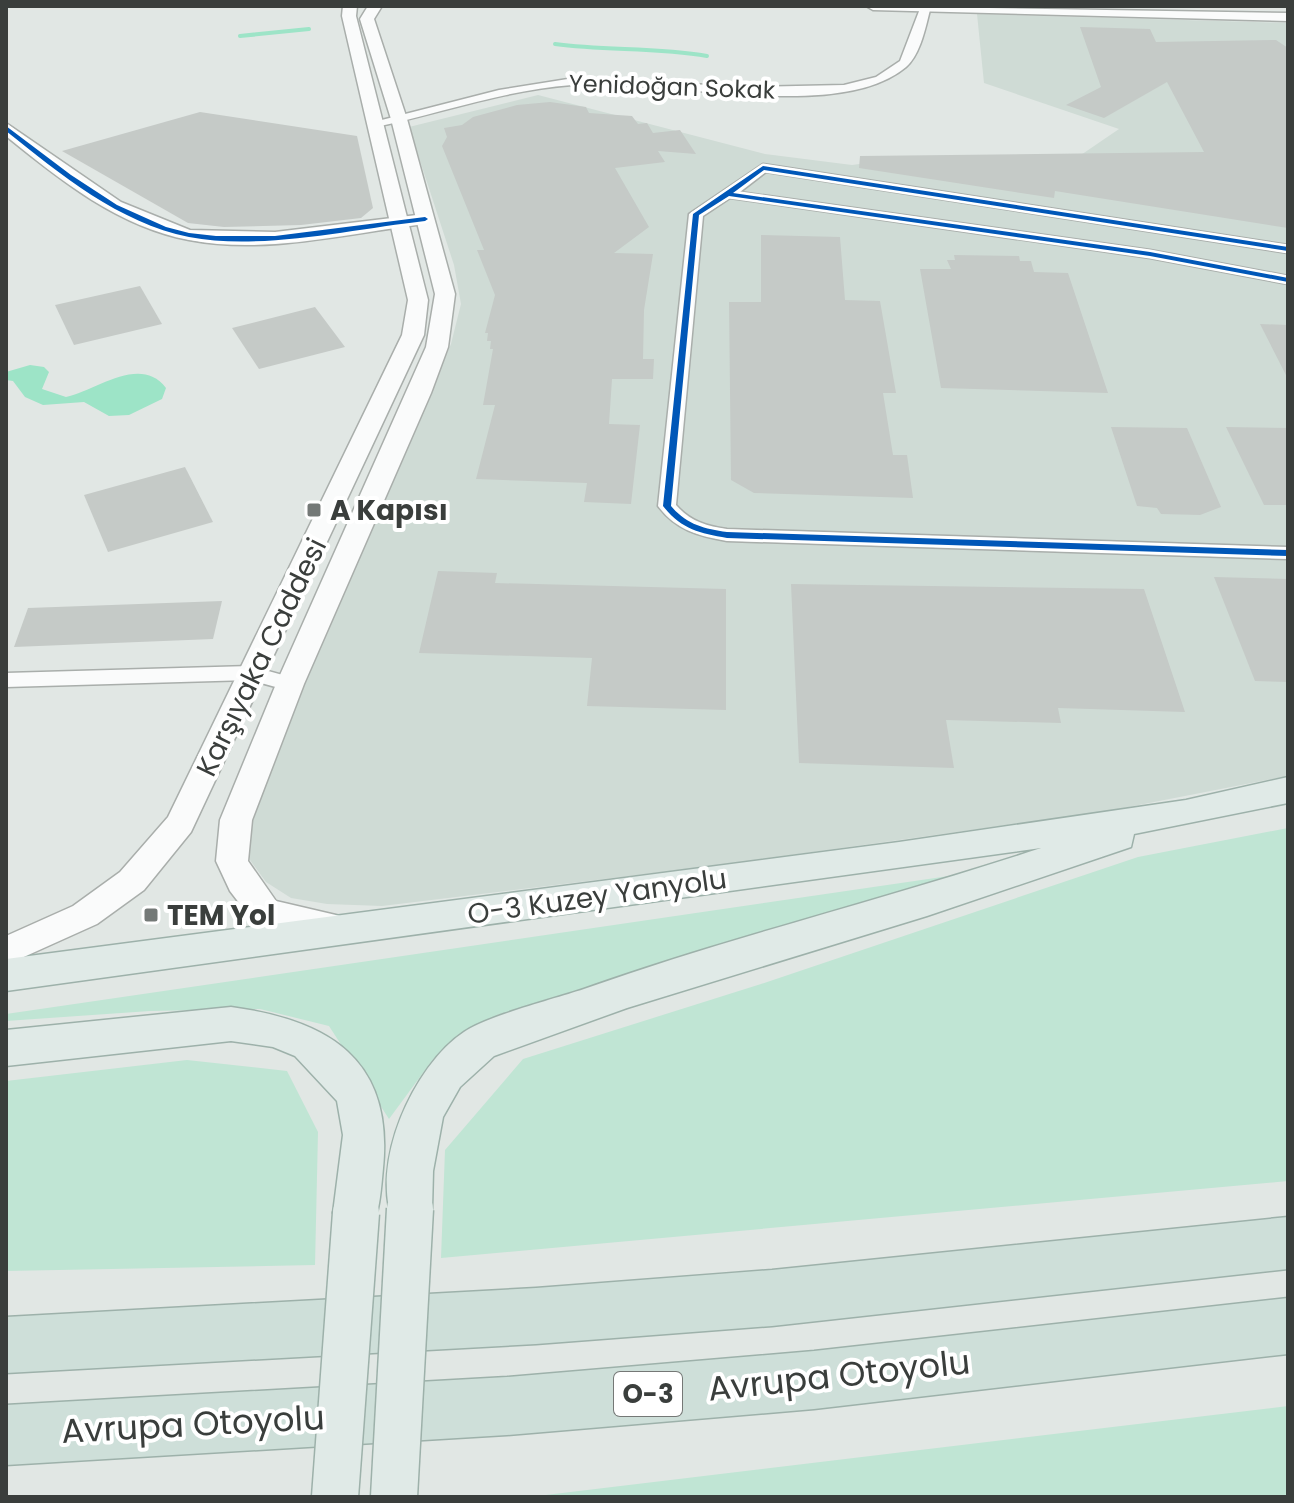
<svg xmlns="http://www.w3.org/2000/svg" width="1294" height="1503" font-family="Poppins,sans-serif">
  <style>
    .built { fill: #cfdbd5 }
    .green { fill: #c0e5d4 }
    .water { fill: #9de4c7 }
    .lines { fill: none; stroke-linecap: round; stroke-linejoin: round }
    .stream { stroke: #9de4c7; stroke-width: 4 }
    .building { fill: #c5cac7 }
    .minor-casing { stroke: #a9aeab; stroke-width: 3 }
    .tertiary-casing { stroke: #a9aeab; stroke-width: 3 }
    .secondary-casing { stroke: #a9aeab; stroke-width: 3 }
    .primary-casing { stroke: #9db1aa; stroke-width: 3 }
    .motorway-casing { stroke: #9db1aa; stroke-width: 3 }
    .minor { fill: #fafbfb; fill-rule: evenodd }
    .tertiary { fill: #fafbfb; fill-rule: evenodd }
    .secondary { fill: #fafbfb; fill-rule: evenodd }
    .primary { fill: #e0eae7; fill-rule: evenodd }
    .motorway { fill: #cedfd9; fill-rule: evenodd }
    .primary-bridge-casing { stroke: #9db1aa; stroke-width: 49; stroke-linecap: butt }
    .primary-bridge { stroke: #e0eae7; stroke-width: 46 }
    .cycleway-casing { stroke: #fff; stroke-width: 5 }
    .cycleway { fill: #0057b8; fill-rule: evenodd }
    .poi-dot { fill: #747977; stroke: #fff; stroke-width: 3 }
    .labels { text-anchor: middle; stroke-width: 8; stroke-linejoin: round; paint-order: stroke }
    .far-street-label { font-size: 24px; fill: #3a3e3c; stroke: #fff }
    .shield { fill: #fff; stroke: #757876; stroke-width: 2 }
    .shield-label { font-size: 26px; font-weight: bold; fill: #3a3e3c }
    .poi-label { font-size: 28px; font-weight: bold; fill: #3a3e3c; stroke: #fff; text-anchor: start }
    .street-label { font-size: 28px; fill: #3a3e3c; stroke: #fff }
    .near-street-label { font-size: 34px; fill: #3a3e3c; stroke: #fff }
  </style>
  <rect width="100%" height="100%" fill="#e1e7e4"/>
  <polygon class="built" points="977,14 1288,23 1288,776 1108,811 719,865 382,906 327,904 291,898 266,882 250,860 240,832 451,344 461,304 454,265 409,127 538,95 765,154 852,165 882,161 1075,159 1119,129 984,83"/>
  <g class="green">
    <polygon points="1288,828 1288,1181 441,1258 445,1150 523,1059 761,984 1138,857"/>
    <polygon points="990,870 497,1015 434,1058 389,1119 329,1026 260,1009 150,1011 6,1021 6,1014"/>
    <polygon points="187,1060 287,1071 318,1132 315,1265 6,1271 6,1081"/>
    <polygon points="1288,1406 1288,1497 529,1497"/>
  </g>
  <path class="water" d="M30,365L44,367L49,372L42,389L66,397C96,391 140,354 166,388L162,399L129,415L109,416L84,402L43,405L25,397L13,381L6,380V372Z"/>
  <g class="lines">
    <g class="stream">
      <polyline points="240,36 309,29"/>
      <path d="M555,44C606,51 656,47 707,56"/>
    </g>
  </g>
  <g class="building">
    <polygon points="1080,27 1150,29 1156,42 1276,40 1288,48 1288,228 1055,191 1054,198 859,168 860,156 1204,152 1167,82 1104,118 1066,105 1101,87"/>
    <polygon points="550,102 586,107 589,113 632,116 638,124 647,123 653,133 680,130 696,154 658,151 665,162 615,168 649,227 614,253 653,254 644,310 643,359 654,359 653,379 612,379 609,424 640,425 631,504 584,502 587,483 476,479 495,405 483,405 493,349 490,349 491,341 487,341 488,333 485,333 495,295 477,250 484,250 442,146 447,137 444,128 462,125 473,117 517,105"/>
    <polygon points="200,112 357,136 373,208 361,218 301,225 224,227 188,223 62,151"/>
    <polygon points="761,235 840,237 845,300 880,301 896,393 883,393 893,455 907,455 913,498 754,493 731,480 729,302 761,302"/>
    <polygon points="954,255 1019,256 1020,261 1031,261 1034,272 1068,273 1108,393 941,388 920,269 951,269 947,260 955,260"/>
    <polygon points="140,286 162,324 74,345 55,305"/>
    <polygon points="315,307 345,347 259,369 232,328"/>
    <polygon points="1260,324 1288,325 1288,379"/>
    <polygon points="1111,427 1187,428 1221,507 1200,515 1161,514 1157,508 1137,506"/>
    <polygon points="1226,427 1288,428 1288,505 1264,505"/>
    <polygon points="185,467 213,522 108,552 84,495"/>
    <polygon points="438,571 497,573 495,583 726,589 726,710 587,706 592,658 419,653"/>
    <polygon points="1214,577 1288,579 1288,682 1255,681"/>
    <polygon points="791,584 1144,589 1185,712 1058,708 1061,723 946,720 954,768 799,763"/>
    <polygon points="222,601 213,639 14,647 28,608"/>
  </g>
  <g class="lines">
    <g class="minor-casing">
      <g id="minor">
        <path d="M921,6H931C926,25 921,54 906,67C837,125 659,77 572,85C505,90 441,113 376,127L370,123L499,90L574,78L748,87L844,85L876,77L900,61Z"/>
        <path d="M763,164L1288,245V253L766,172L740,192L1150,250L1288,276V284L1150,258L730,198L703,216L676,505C690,521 706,526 727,529L1288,547V559L727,541C698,536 676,530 658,506L689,214Z"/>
        <polygon points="250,666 297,679 300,684 290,691 250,680 6,687 6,673"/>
      </g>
    </g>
    <g class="tertiary-casing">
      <g id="tertiary">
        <polygon points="866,6 1288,13 1288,21 873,10"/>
        <path d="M6,123L121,202L190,230L275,232L425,214L434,219L425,224C349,233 266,255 189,240C119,227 60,180 6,136Z"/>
      </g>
    </g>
    <g class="secondary-casing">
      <g id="secondary">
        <polygon points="343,6 357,6 356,16 428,300 424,335 191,832 144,890 97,924 6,965 6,936 73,906 120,872 168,817 402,335 408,300 342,16"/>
        <polygon points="368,6 382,6 374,19 407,119 455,294 448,347 431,393 304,684 252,820 248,861 276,901 353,919 358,929 353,939 341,943 253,921 230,891 216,861 220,820 276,684 426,347 435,294 391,119 360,19"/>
      </g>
    </g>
    <g class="primary-casing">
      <g id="primary">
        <path d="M1288,777V803L1134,834L1131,847L927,916L627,1008L494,1056L460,1087L443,1117L433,1171L432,1209L426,1224L410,1230L394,1224C369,1165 413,1066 464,1032C487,1016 554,999 584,989C734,936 890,898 1041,848L6,991V959L899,842L1186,800Z"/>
        <path d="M231,1007C328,1020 394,1059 383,1168C381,1189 380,1209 372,1228L356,1234L340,1228L333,1213L343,1135L337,1101L295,1056L273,1047L231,1041L6,1066V1030Z"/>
      </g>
    </g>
    <g class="motorway-casing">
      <g id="motorway">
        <polygon points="1288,1217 1288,1269 772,1326 536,1344 6,1373 6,1317 536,1288 772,1270"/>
        <polygon points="1288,1298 1288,1354 814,1409 507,1435 6,1465 6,1405 507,1377 814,1351"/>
      </g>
    </g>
    <use href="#minor" class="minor"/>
    <use href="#tertiary" class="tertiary"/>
    <use href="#secondary" class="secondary"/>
    <use href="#primary" class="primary"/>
    <use href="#motorway" class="motorway"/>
    <g class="primary-bridge-casing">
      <g id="primary-bridge">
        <polyline points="335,1497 356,1213"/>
        <polyline points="394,1497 410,1209"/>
      </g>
    </g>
    <use href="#primary-bridge" class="primary-bridge"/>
    <g class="cycleway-casing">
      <g id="cycleway">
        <path d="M6,126L71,175L117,205L166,227L189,233L216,236H275L425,217L428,219L425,221C353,229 260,251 189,237C119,223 60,174 6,131Z"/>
        <path d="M763,166L1288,247V251L764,170L733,193L1150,252L1288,278V282L1150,256L729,196L699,215L671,506C686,524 704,529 727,532L1288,550V556L727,538C699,533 681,529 663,506L693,214Z"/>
      </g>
    </g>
    <use href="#cycleway" class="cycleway"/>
  </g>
  <g class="poi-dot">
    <rect x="306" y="502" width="16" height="16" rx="4"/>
    <rect x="143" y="907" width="16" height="16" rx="4"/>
  </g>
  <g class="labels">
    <g class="far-street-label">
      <text transform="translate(672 87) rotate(2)" y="8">Yenidoğan Sokak</text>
    </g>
    <rect class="shield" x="614" y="1372" width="68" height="44" rx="6"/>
    <g class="shield-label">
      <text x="648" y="1403">O-3</text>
    </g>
    <g class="poi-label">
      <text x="330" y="520">A Kapısı</text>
      <text x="167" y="925">TEM Yol</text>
    </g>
    <g class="street-label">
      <text transform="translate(261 657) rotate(-64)" y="10">Karşıyaka Caddesi</text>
      <text transform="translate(597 896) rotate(-8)" y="10">O-3 Kuzey Yanyolu</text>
    </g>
    <g class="near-street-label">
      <text transform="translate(839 1375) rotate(-6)" y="12">Avrupa Otoyolu</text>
      <text transform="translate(193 1424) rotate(-3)" y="12">Avrupa Otoyolu</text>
    </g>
  </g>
  <rect width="1294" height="1503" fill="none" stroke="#3a3e3c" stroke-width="16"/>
</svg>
